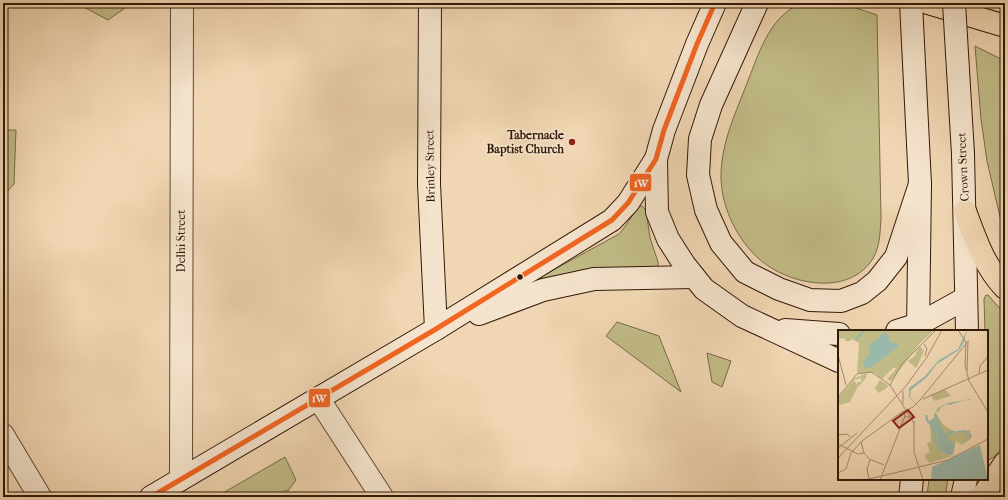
<svg xmlns="http://www.w3.org/2000/svg" width="1008" height="500" font-family="'IM FELL French Canon',serif">
  <style>
    .green { fill: #c1bc87; stroke: #7a6a48 }
    .lines { fill: none; stroke-linecap: round; stroke-linejoin: round }
    .street-casing { stroke: #624832; stroke-width: 24 }
    .secondary-casing { stroke: #331908; stroke-width: 24 }
    .primary-casing { stroke: #331908; stroke-width: 24 }
    .street { stroke: #f5e4cd; stroke-width: 22 }
    .secondary { stroke: #f5e4cd; stroke-width: 22 }
    .primary { stroke: #f0d6b2; stroke-width: 22 }
    .secondary-bridge-casing { stroke: #331908; stroke-width: 24; stroke-linecap: butt }
    .secondary-bridge { stroke: #f5e4cd; stroke-width: 22 }
    .bus-1-casing { stroke: #f5e4cd; stroke-width: 8 }
    .bus-1 { stroke: #f26522; stroke-width: 5 }
    .poi-dot { fill: #8f2418; stroke: #f5e4cd; stroke-width: 1.5 }
    .bus-dot { fill: #331908; stroke: #f5e4cd; stroke-width: 1.5 }
    .labels { text-anchor: middle; stroke-width: 3; stroke-linejoin: round; paint-order: stroke }
    .poi-label { font-size: 12px; font-weight: bold; fill: #331908; stroke: #f5e4cd; text-anchor: end }
    .street-label { font-size: 12px; fill: #331908; stroke: #f5e4cd }
    .inset-river { fill: none; stroke: #9ab9aa; stroke-width: 2 }
    .inset-road { fill: none; stroke: #a48a6e; stroke-width: 1 }
    .view { fill: #8f2418; fill-opacity: 0.15; stroke: #8f2418; stroke-width: 2 }
    .inset-edge { fill: none; stroke: #331908; stroke-width: 2 }
    .line-badge { stroke: #f5e4cd; stroke-width: 1.5 }
    .badge-label { font-size: 11px; text-anchor: middle; font-weight: bold; fill: #fff }
  </style>
  <rect width="100%" height="100%" fill="#f0d6b2"/>
  <filter id="stains"><feTurbulence type="fractalNoise" baseFrequency=".005" numOctaves="4"/><feColorMatrix values="0 0 0 0 .2 0 0 0 0 .09 0 0 0 0 .02 0 0 0 .5 -.17"/></filter>
  <radialGradient id="worn" r=".72"><stop offset=".6" stop-color="#630" stop-opacity="0"/><stop offset="1" stop-color="#630" stop-opacity=".3"/></radialGradient>
  <g class="green">
    <polygon points="76,3 132,3 108,20"/>
    <path d="M804,3H841L877,15L881,218C880,234 880,251 869,264C841,298 779,282 753,253C734,233 721,204 721,176C721,142 737,110 749,78C760,50 772,12 804,3Z"/>
    <polygon points="975,46 1005,61 1005,238 987,161 981,119"/>
    <polygon points="3,130 16,130 14,184 3,196"/>
    <polygon points="642,206 646,210 650,238 658,262 658,268 474,310 555,269 619,234 624,228 638,207"/>
    <polygon points="986,295 988,295 1005,314 1005,444 994,457 987,461 987,331 985,331 984,299"/>
    <polygon points="617,322 659,336 681,392 606,336"/>
    <polygon points="707,353 731,361 722,387 712,382"/>
    <polygon points="285,457 296,480 288,491 286,490 280,497 216,497"/>
    <polygon points="929,479 948,479 945,497 927,497"/>
  </g>
  <g class="lines">
    <g class="street-casing">
      <g id="street">
        <polyline points="318,398 382,497"/>
        <polyline points="3,435 40,497"/>
        <polyline points="181,479 182,3"/>
      </g>
    </g>
    <g class="secondary-casing">
      <g id="secondary">
        <polyline points="430,3 429,184 436,329"/>
        <polyline points="715,3 697,44 664,130 656,159 657,212 668,239 684,264 704,289 742,316 839,361"/>
        <polyline points="757,3 711,105 700,139 698,175 706,210 721,243 745,272 779,289 810,300 841,301 862,293 877,281 896,257 920,184"/>
        <polyline points="911,3 920,184 918,331"/>
        <polyline points="963,154 967,331"/>
        <polyline points="479,314 543,290 594,279 694,277"/>
        <polyline points="785,330 839,334"/>
        <polyline points="897,331 919,324 966,298"/>
        <polyline points="151,497 436,329 612,220 628,203 656,159"/>
        <polyline points="910,497 912,479"/>
        <polyline points="962,497 966,479"/>
      </g>
    </g>
    <g class="primary-casing">
      <g id="primary">
        <polyline points="928,3 1005,26"/>
        <path d="M965,211C975,238 984,266 1005,288"/>
        <polyline points="982,497 1005,463"/>
      </g>
    </g>
    <use href="#street" class="street"/>
    <use href="#secondary" class="secondary"/>
    <use href="#primary" class="primary"/>
    <g class="secondary-bridge-casing">
      <polyline id="secondary-bridge" points="954,3 963,154"/>
    </g>
    <use href="#secondary-bridge" class="secondary-bridge"/>
    <g class="bus-1-casing">
      <polyline id="bus-1" points="151,497 436,329 612,220 628,203 656,159 664,130 697,44 715,3"/>
    </g>
    <use href="#bus-1" class="bus-1"/>
  </g>
  <circle class="poi-dot" cx="572" cy="142" r="4"/>
  <circle class="bus-dot" cx="520" cy="277" r="3.5"/>
  <g class="labels">
    <g class="poi-label">
      <text x="564" y="139">Tabernacle<tspan x="564" dy="14">Baptist Church</tspan></text>
    </g>
    <g class="street-label">
      <text transform="translate(430 166) rotate(-91)" y="4">Brinley Street</text>
      <text transform="translate(963 167) rotate(-93)" y="4">Crown Street</text>
      <text transform="translate(181 241) rotate(-90)" y="4">Delhi Street</text>
    </g>
  </g>
  <g transform="translate(838 330)">
    <rect width="150" height="150" fill="#f0d6b2"/>
    <path d="M0,0H97L83,12L53,51L49,49L58,39L56,37L44,49L37,43H19L21,13L14,9L12,11H7V8L0,9ZM82,16L86,21L78,38L70,31L78,25L77,24ZM29,43L28,48L20,57L19,52H23V48L16,50L20,56L12,72L1,75L0,68L17,48ZM42,50L51,56L41,63L37,58ZM107,59L113,66L96,71L93,65ZM103,77L99,85L106,95L117,102L132,100L134,108L124,115L118,111L115,124L110,126L118,125L91,133L86,125L92,122L89,113L93,112L92,95L87,85H89L91,91L97,87L96,84H99L100,78Z" fill="#c1bc87"/>
    <path d="M129,0L126,12L121,20L99,34L89,47L73,60L72,67L86,83L71,67V58L86,47L101,30L120,19ZM46,2L50,4L52,12L60,14V17L32,38H27L25,33L31,24L32,13L37,12ZM133,69L132,70H128L125,71H123L118,73H116L113,75L108,74L97,82L107,104L112,100L118,102L110,106V109L117,114L115,124L111,125L102,121L97,95L101,130L93,96L88,91L87,85H89L91,92L97,87L96,85L98,80L105,75L110,73ZM142,115L150,150H93L94,137Z" fill="#9ab9aa"/>
    <path class="inset-river" d="M21,10L19,8L27,0M118,102L127,101L132,107L133,105"/>
    <path class="inset-road" d="M120,0L128,12L127,35L131,51L150,82M86,14L89,19L87,26M0,25L8,55M129,41L130,12M141,43L142,36L150,26M41,47L52,55M65,61V74M0,67L19,44L33,42L42,48M83,69L131,10M85,69L150,40M66,81L67,87H74M76,91V122L85,150M76,93L52,55L64,34L98,0M0,105L9,104L12,107M0,114L20,124L26,123L23,112M135,117L150,109M0,118L19,103M26,123L31,129L46,135M0,128L68,56L89,27L104,0M0,143L8,139L13,123L24,111L64,82L75,77L85,67M31,149L29,139L32,130M27,150L110,130L137,116M42,150L67,86"/>
    <path class="view" d="M70,80L76,87L61,98L55,91Z"/>
    <rect width="150" height="150" class="inset-edge"/>
  </g>
  <g class="line-badge">
    <rect x="629" y="173" width="23" height="19" rx="4" fill="#f26522"/>
    <rect x="308" y="388" width="23" height="20" rx="4" fill="#f26522"/>
  </g>
  <g class="badge-label">
    <text x="641" y="187">1W</text>
    <text x="319" y="402">1W</text>
  </g>
  <rect width="1008" height="500" fill="none" stroke="#f0d6b2" stroke-width="16"/>
  <rect x="4" y="4" width="1000" height="492" fill="none" stroke="#331908" stroke-width="2"/>
  <rect x="8" y="8" width="992" height="484" fill="none" stroke="#331908"/>
  <rect width="100%" height="100%" filter="url(#stains)"/>
  <rect width="100%" height="100%" fill="url(#worn)"/>
</svg>
